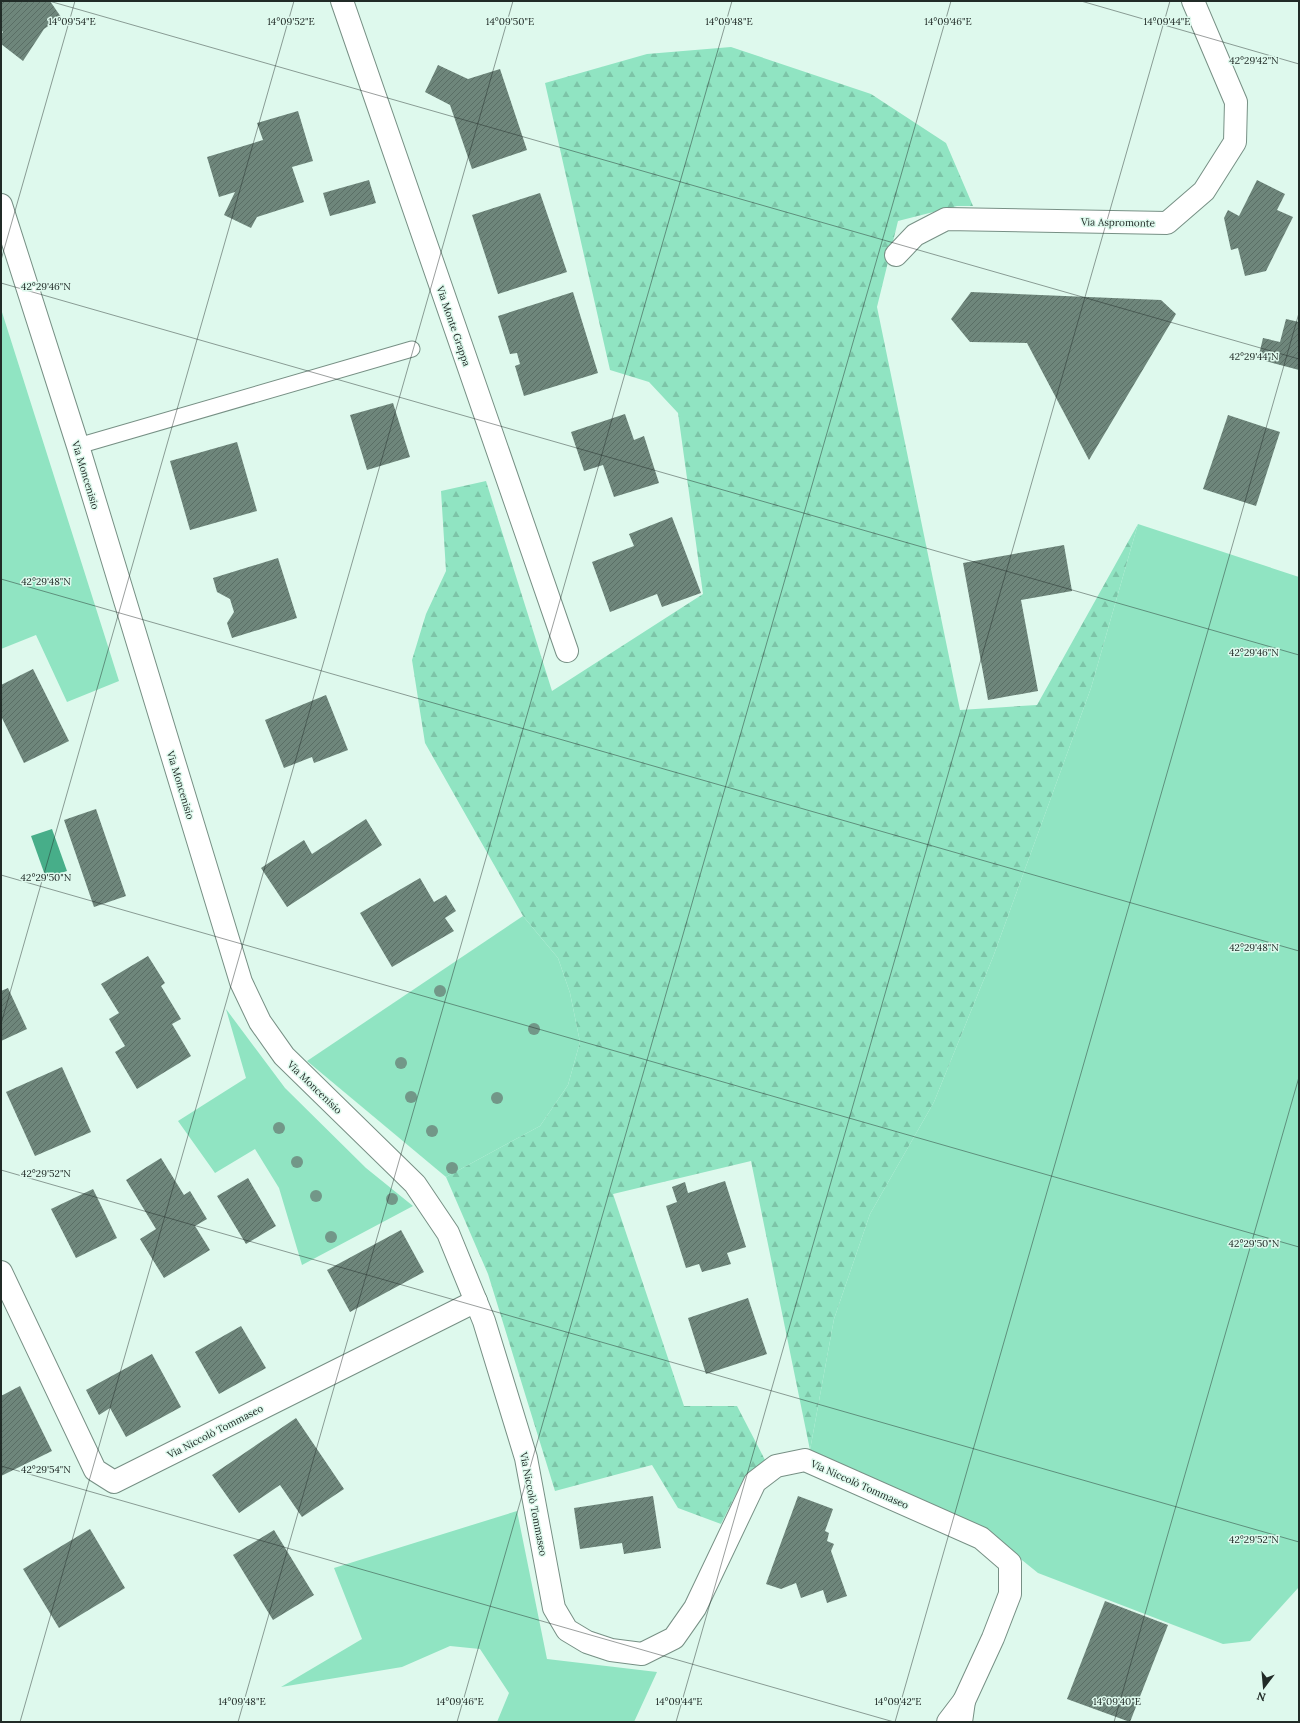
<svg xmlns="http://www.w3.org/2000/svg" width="1300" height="1723" font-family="Lora,serif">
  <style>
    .green { fill: #90e4c2 }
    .forest { fill: url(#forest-firs) }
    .water { fill: #47ae89 }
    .building { fill: url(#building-hatch) }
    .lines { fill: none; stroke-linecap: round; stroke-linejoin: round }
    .service-casing { stroke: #779085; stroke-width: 17 }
    .minor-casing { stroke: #779085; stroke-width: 24 }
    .service { stroke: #fff; stroke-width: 15 }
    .minor { stroke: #fff; stroke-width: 22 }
    .tree { fill: #729788 }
    .ticks { fill: none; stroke: #212b27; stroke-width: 1; stroke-opacity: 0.45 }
    .labels { text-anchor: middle; stroke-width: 3; stroke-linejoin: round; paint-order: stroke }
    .street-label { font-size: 10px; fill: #212b27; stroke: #def9ed }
    .ticks-label { font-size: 10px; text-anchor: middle; fill: #212b27; stroke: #def9ed; stroke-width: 3; stroke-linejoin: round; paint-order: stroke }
  </style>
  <defs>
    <pattern id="forest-firs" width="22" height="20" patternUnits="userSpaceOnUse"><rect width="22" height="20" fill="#90e4c2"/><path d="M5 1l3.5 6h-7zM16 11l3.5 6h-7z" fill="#7cc4a7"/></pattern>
    <pattern id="building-hatch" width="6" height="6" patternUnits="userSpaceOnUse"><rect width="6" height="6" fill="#6e867b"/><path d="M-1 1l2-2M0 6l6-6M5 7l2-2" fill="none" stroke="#5a6e65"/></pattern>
  </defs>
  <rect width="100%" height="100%" fill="#def9ed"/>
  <g class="green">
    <polygon points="1,309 119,681 67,702 36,635 1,649"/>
    <polygon points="1138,524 1299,577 1299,1587 1250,1641 1223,1644 1038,1573 980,1526 810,1450 834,1319 870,1214 934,1102 993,957 1091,688"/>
    <polygon points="523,916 558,958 570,993 580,1042 568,1085 540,1126 446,1177 307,1061"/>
    <polygon points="226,1009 285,1088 366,1168 413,1206 302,1265 279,1188 255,1149 215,1173 178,1121 246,1078"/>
    <polygon points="517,1511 547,1659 657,1672 634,1722 497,1722 509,1693 480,1649 450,1646 402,1667 281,1687 362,1639 334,1568"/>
  </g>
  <polygon class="forest" points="731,47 871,94 946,143 973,206 957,206 898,221 877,307 960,710 1037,705 1138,524 1091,688 993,957 934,1102 870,1214 834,1319 810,1450 751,1161 613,1194 684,1406 737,1406 765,1460 744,1478 721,1524 678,1508 652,1465 555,1491 488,1274 446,1177 540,1126 568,1085 580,1042 570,993 558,958 523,916 425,743 412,660 426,614 446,571 441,491 486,481 552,691 703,594 678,413 649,382 610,370 545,83 647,54"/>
  <polygon class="water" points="52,829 67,871 46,878 31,836"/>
  <g class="building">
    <polygon points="1,1 50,1 61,17 44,29 23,61 1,44 1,35 3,32 1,30"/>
    <polygon points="438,65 468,79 500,69 527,150 472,169 450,105 425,92"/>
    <polygon points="298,111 313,161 292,167 304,202 257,217 251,228 224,215 235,192 219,197 207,157 263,140 257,123"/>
    <polygon points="369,180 376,203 330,216 323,193"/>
    <polygon points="1257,180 1285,194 1277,210 1293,217 1266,271 1245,276 1238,248 1231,250 1224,218 1228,210 1239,216"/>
    <polygon points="540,193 567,272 498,294 472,215"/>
    <polygon points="573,292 598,373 524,396 515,366 520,364 517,353 510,354 498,316"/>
    <polygon points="971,292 1161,300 1176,314 1089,460 1027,343 970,342 951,319"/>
    <polygon points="1286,319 1299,322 1299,370 1258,359 1263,338 1280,342"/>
    <polygon points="393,403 410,457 367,470 350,415"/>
    <polygon points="625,414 634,440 644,436 659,483 614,497 603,465 584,471 571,432"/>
    <polygon points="1228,415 1280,432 1256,506 1203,489"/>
    <polygon points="237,442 257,511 190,530 170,461"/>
    <polygon points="672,517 701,593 662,607 657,594 610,612 592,562 634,546 629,534"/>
    <polygon points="1064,545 1072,591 1021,600 1038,691 988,700 963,563"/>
    <polygon points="278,558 297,618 232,638 227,623 234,612 230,599 217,592 213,578"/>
    <polygon points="33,669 69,741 24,763 1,716 1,685"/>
    <polygon points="326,695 348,750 314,763 312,757 284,768 265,720"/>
    <polygon points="96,809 126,896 94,907 64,820"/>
    <polygon points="366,819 382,845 287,907 261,868 304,840 312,854"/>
    <polygon points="420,878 434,902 446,895 456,911 445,918 454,931 392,967 360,913"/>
    <polygon points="148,956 165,983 161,986 181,1019 172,1024 191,1056 137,1089 115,1052 125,1046 109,1019 119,1013 101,984"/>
    <polygon points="8,988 27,1029 1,1041 1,991"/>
    <polygon points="62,1067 91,1132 35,1156 6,1092"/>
    <polygon points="161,1158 184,1195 190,1191 207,1219 195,1226 210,1250 164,1278 140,1239 156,1229 126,1180"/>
    <polygon points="248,1178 276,1226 246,1244 217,1196"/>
    <polygon points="725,1181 746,1247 727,1253 731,1264 702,1272 699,1264 686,1268 666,1206 677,1202 672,1187 685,1182 688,1193"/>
    <polygon points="93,1189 117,1238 76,1258 51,1209"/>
    <polygon points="401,1230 424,1272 350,1312 327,1270"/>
    <polygon points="748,1298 767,1354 706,1374 688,1318"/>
    <polygon points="241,1326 266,1368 219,1394 195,1352"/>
    <polygon points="152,1354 181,1407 126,1437 110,1408 99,1415 86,1390"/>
    <polygon points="20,1386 52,1451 1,1476 1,1396"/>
    <polygon points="296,1418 344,1489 302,1517 280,1485 239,1513 212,1475"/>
    <polygon points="653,1496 661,1548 624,1554 622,1543 580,1549 574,1508"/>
    <polygon points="798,1496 833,1509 825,1531 829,1533 827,1541 834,1544 831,1551 847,1596 827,1603 823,1590 801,1598 796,1583 781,1589 766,1584"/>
    <polygon points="90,1529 125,1588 59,1628 23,1569"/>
    <polygon points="274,1530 314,1595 273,1620 233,1555"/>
    <polygon points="1105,1601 1168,1625 1130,1722 1067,1699"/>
  </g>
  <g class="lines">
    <g class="service-casing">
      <polyline id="service" points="78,446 412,349"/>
    </g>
    <g class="minor-casing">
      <g id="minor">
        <polyline points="342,1 567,651"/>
        <polyline points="1,205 78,446 241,982 260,1022 284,1056 415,1184 448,1233 484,1321 526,1458 554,1608 567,1630 587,1642 611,1650 642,1654 674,1638 695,1608 755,1482 776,1466 805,1460 981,1538 1010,1563 1010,1594 993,1638 964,1701"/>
        <polyline points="896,255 915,235 946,219 1167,223 1204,191 1235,142 1236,102 1193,1"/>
        <polyline points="1,1272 95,1470 114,1482 476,1301"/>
        <polyline points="948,1722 964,1701 961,1722"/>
      </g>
    </g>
    <use href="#service" class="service"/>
    <use href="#minor" class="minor"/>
  </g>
  <g class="tree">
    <circle cx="440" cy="991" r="6"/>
    <circle cx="534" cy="1029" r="6"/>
    <circle cx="401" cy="1063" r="6"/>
    <circle cx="411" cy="1097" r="6"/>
    <circle cx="497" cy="1098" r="6"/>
    <circle cx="279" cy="1128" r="6"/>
    <circle cx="432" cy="1131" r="6"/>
    <circle cx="297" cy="1162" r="6"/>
    <circle cx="452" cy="1168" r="6"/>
    <circle cx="316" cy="1196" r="6"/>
    <circle cx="392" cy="1199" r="6"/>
    <circle cx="331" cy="1237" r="6"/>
  </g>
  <path class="ticks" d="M49,1L1299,359M1081,1L1299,64M1,260L75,1M1,283L1299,655M1,579L1299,951M1,875L1299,1247M1,1024L294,1M1,1170L1299,1542M1,1466L894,1722M20,1722L513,1M238,1722L732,1M457,1722L951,1M676,1722L1170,1M895,1722L1299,313M1114,1722L1299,1077"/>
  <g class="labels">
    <g class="street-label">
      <text transform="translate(1118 222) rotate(1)" y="4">Via Aspromonte</text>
      <text transform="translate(454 326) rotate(71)" y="4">Via Monte Grappa</text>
      <text transform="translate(86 475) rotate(73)" y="4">Via Moncenisio</text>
      <text transform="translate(181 785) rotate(73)" y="4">Via Moncenisio</text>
      <text transform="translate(315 1087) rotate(44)" y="4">Via Moncenisio</text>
      <text transform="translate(215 1431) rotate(-27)" y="4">Via Niccolò Tommaseo</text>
      <text transform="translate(860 1484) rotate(24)" y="4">Via Niccolò Tommaseo</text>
      <text transform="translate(534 1504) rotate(79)" y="4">Via Niccolò Tommaseo</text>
    </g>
  </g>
  <g class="ticks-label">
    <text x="72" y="25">14°09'54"E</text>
    <text x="291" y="25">14°09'52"E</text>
    <text x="510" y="25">14°09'50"E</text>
    <text x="729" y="25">14°09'48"E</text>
    <text x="948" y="25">14°09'46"E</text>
    <text x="1167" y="25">14°09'44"E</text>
    <text x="1254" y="64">42°29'42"N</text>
    <text x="46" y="290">42°29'46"N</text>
    <text x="1254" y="360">42°29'44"N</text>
    <text x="46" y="585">42°29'48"N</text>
    <text x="1254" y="656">42°29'46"N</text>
    <text x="46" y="881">42°29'50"N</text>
    <text x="1254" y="951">42°29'48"N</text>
    <text x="46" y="1177">42°29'52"N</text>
    <text x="1254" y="1247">42°29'50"N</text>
    <text x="46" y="1473">42°29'54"N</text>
    <text x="1254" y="1543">42°29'52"N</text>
    <text x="242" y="1705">14°09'48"E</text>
    <text x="460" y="1705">14°09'46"E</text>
    <text x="679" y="1705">14°09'44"E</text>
    <text x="898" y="1705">14°09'42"E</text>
    <text x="1117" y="1705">14°09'40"E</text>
  </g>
  <rect width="1300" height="1723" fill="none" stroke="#212b27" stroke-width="4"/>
  <g transform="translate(1264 1687) rotate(196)" stroke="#def9ed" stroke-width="3" paint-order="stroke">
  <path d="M0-3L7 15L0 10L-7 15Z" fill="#212b27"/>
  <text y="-6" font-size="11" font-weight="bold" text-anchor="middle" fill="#212b27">N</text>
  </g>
</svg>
